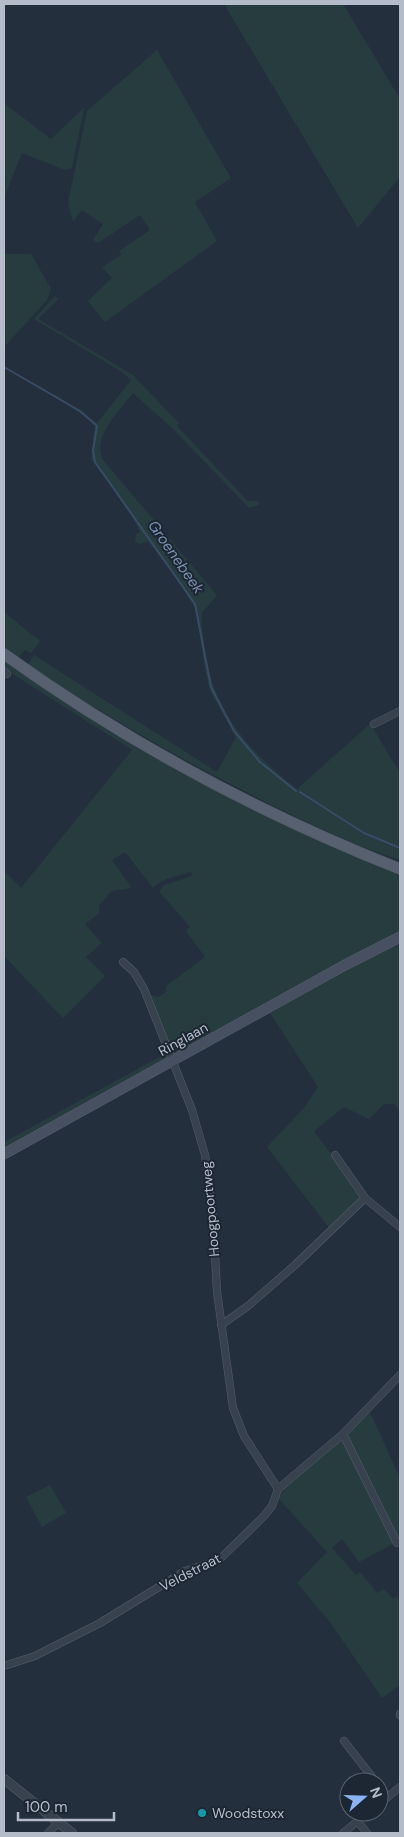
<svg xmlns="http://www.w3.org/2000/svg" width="404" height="1837" font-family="'DM Sans',sans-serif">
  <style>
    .green { fill: #263c3f }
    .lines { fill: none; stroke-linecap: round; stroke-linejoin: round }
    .stream { stroke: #394c67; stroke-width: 2 }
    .minor-casing { stroke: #565f6c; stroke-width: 8 }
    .tertiary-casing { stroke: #565f6c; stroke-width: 10 }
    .secondary-casing { stroke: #565f6c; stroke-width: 11 }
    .primary-casing { stroke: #414a57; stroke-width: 12 }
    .minor { stroke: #38414e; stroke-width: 7 }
    .tertiary { stroke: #38414e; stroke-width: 9 }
    .secondary { stroke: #465061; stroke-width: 10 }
    .primary { stroke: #56606e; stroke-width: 11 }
    .culture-dot { fill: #0f9aa8; stroke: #1d2633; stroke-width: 2 }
    .labels { text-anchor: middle; stroke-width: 4; stroke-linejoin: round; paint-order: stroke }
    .street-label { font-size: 14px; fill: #b4bcc9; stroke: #1d2633 }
    .poi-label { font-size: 14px; fill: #b4bcc9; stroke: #1d2633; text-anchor: start }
    .water-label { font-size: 15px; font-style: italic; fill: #7c92b1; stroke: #1d2633 }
  </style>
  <rect width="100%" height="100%" fill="#242f3e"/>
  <g class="green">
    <polygon points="224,4 343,4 400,99 400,177 358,228"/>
    <polygon points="157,50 231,178 195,202 217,241 105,322 88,301 112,278 102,267 121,255 119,251 150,230 140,215 98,243 93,240 103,224 82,210 73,222 68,203 87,111"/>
    <polygon points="4,103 51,139 84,108 72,168 65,170 22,153 4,198 6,179 4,178"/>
    <polygon points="4,254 31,254 51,289 47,300 4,347"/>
    <path d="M55,296L58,299L39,318L40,320L133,375L179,423L177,426L248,501H258L259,505L249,508L173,429L133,393C120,410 90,439 104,461L217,595L202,613C201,623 203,634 204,644C212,710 246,749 297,789L370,724C381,740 389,757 400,772V860C350,844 301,820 254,796C176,757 101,713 28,665L34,655L217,772L236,737L210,691L205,670L196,610L177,579L148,541L139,544L135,542L136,534L140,532L128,508L91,459L95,426L88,418L53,396L54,394L97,423L131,380L122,372L34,319Z"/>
    <polygon points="4,612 40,641 31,653 25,650 18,658 4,648"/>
    <path d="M4,660L73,706L400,873V936L178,1053L170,1047L149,995L158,997L165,993L166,986L205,957L186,931L190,927L159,891L164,885L192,876L191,872C177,876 163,878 153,888L125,852L112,860L132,888L112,891L99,905L100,913L85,924L102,943L86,957L105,976L63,1018L4,956V871L21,888L132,750L14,675L4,667Z"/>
    <polygon points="400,944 400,1111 394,1104 384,1104 369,1119 344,1107 314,1131 363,1198 330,1229 267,1147 304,1108 318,1087 270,1013 366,959"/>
    <polygon points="167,1053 167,1059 4,1148 4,1142"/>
    <polygon points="370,1412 400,1478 400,1541 348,1438 349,1432"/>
    <polygon points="340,1441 343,1441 395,1543 359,1562 342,1539 332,1548 356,1575 360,1572 377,1593 384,1589 393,1599 397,1596 400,1602 400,1685 382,1698 330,1622 297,1583 327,1552 278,1498 291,1481"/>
    <polygon points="50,1485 66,1513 42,1527 26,1497"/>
  </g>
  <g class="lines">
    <g class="stream">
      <polyline points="4,367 80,411 97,426 93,450 95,462 195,604 211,687 234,731 260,762 296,791"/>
      <polyline points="300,792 364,833 400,848"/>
    </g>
    <g class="minor-casing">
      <g id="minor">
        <polyline points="4,671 7,674"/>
        <polyline points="374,724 400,711"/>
        <polyline points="123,962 134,972 144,989 192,1110 205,1155 213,1217 217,1292 233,1408 244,1436 278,1489"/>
        <polyline points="335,1155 365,1198 400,1227"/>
        <polyline points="221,1325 248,1306 295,1265 365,1198"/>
        <polyline points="343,1434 397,1543"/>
        <polyline points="4,1666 35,1656 100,1623 185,1571 219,1560 264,1516 272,1506 278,1489 343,1434 400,1375"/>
        <polyline points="400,1714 400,1715"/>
        <polyline points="344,1741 376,1782"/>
        <polyline points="379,1786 388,1797"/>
        <polyline points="379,1804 400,1787"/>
        <polyline points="358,1822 367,1833"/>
        <polyline points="48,1833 59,1822"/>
        <polyline points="343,1833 369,1812"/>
      </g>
    </g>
    <g class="tertiary-casing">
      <polyline id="tertiary" points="4,1779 72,1833"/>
    </g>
    <g class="secondary-casing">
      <polyline id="secondary" points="4,1154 345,965 400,937"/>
    </g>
    <g class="primary-casing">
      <path id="primary" d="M4,654C125,741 261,814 400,869"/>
    </g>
    <use href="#minor" class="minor"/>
    <use href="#tertiary" class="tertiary"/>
    <use href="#secondary" class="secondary"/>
    <use href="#primary" class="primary"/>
  </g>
  <circle class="culture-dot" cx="202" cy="1813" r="5"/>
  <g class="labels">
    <g class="street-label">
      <text transform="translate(183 1039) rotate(-29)" y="5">Ringlaan</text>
      <text transform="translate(210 1209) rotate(-95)" y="5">Hoogpoortweg</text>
      <text transform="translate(190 1572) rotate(-27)" y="5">Veldstraat</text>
    </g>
    <g class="poi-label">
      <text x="212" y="1818">Woodstoxx</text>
    </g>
    <g class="water-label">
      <text transform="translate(176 557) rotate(55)" y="5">Groenebeek</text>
    </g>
  </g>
  <rect width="404" height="1837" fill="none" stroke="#b4bcc9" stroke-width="10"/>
  <g transform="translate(364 1797) rotate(70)"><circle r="24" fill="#1d2633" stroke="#59626f"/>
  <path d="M0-4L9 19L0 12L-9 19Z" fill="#8ab4f8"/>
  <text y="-8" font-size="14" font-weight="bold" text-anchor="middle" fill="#b4bcc9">N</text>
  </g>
  <path d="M18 1812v8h96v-8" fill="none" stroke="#b4bcc9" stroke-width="2.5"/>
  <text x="25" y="1812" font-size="15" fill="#b4bcc9" stroke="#1d2633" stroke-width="4" paint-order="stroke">100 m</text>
</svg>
